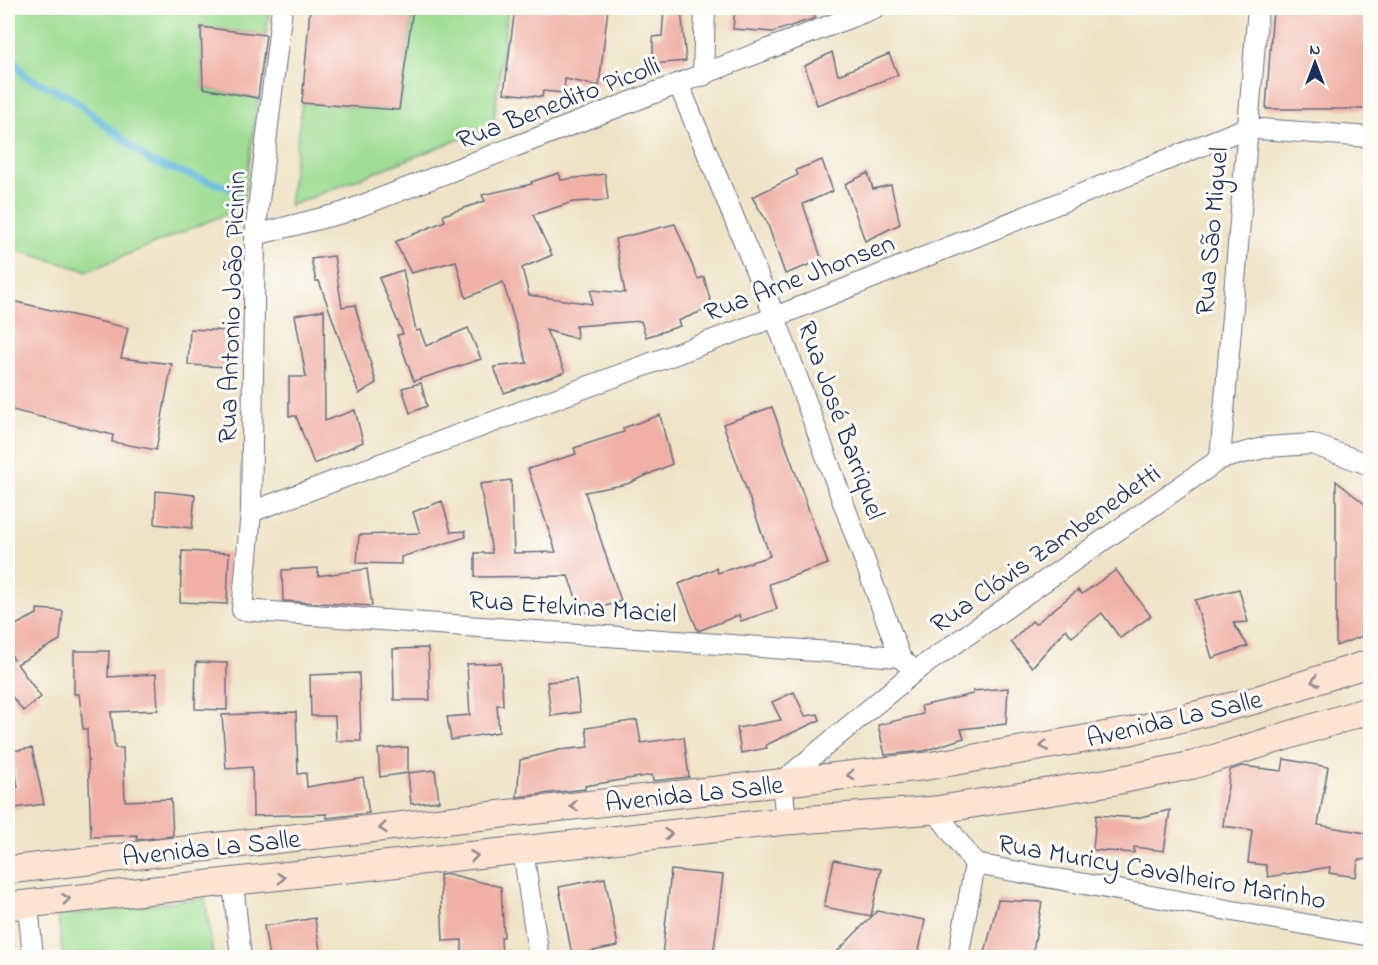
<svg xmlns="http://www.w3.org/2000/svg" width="1378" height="965" font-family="'Indie Flower',sans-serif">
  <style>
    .green { fill: #9edd93; stroke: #5c8678; stroke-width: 1.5 }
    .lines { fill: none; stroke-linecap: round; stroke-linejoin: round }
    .stream { stroke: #63bbe0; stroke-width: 7 }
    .building { fill: #f0b0a6 }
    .street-casing { stroke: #656e82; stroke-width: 22 }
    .secondary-casing { stroke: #656e82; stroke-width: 29 }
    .street { stroke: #fff; stroke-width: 20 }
    .secondary { stroke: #fde3d1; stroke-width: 27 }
    .oneway { stroke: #8c8998 }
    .labels { text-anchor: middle; stroke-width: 6; stroke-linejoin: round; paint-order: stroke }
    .street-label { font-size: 27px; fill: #1b2f5e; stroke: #fdfcf7 }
  </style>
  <rect width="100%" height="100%" fill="#fdfcf7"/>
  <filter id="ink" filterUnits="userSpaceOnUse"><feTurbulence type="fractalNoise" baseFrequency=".0167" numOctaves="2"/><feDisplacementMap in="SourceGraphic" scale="12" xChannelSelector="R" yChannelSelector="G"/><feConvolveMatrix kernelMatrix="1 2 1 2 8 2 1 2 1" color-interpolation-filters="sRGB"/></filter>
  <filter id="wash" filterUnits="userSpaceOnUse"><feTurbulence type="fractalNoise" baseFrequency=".008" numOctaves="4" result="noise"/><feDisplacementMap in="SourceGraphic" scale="24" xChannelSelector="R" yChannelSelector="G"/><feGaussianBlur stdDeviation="1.35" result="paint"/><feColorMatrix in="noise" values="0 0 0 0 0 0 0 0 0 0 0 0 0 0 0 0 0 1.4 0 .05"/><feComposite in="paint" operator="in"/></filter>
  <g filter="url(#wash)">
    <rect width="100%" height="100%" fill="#efe3c6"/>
    <g class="green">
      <polygon points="8,8 269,8 266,35 201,27 203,88 258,98 243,207 88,271 8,248"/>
      <polygon points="413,8 508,8 493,126 289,206 302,103 399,110"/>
      <polygon points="205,898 213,957 63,957 58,916"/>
    </g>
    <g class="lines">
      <polyline class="stream" points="8,51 25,76 72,98 151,162 238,191"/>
    </g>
    <g id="blocks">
      <g class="building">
        <polygon points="310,8 413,8 399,110 302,103"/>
        <polygon points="515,8 608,8 599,86 565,79 564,93 543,91 542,97 504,93"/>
        <polygon points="664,8 681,8 686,61 653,64 653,37 662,36"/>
        <polygon points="735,8 813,8 815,18 773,32 733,29"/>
        <polygon points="1273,8 1371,8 1370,109 1266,109"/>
        <polygon points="201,27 266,35 258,98 203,88"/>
        <polygon points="832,52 838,75 889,54 898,75 817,105 805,66"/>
        <polygon points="822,160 833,191 803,204 822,260 785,274 767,222 752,197 798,175 796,170"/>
        <polygon points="559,173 561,180 605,174 608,200 573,202 533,215 552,255 522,268 529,295 592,304 591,290 625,293 615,239 675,224 698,279 704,277 712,307 678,321 680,326 646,337 641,321 576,326 577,339 546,330 565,372 504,393 494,367 527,363 503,282 466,298 456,261 411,273 395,242 445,221 443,215 485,201 482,195 532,184 531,182"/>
        <polygon points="868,173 873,189 891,185 900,224 865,241 845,184"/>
        <polygon points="334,256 342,307 355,305 376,383 359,394 319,281 316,281 311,259"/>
        <polygon points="403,270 416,331 420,330 426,346 468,328 481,359 414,381 397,335 403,334 379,278"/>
        <polygon points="8,300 128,328 121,358 172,364 156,450 112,442 113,435 8,409"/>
        <polygon points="324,310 325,421 355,410 363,442 314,464 296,416 289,416 289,377 306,377 295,315"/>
        <polygon points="190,329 229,331 228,367 188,365"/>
        <polygon points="421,383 427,406 410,413 402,388"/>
        <polygon points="772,407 828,564 769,584 777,609 741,621 739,615 698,631 679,584 716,568 718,573 770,556 723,424"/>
        <polygon points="660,415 672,464 627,484 585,492 621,601 582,614 568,576 475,577 475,553 492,553 480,484 511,480 514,553 556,552 528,469 576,454 574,448 624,432 623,428"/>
        <polygon points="1336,481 1371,509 1371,633 1336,646"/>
        <polygon points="156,491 195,495 192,528 155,524"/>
        <polygon points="442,501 451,532 465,531 466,537 401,557 401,564 357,563 359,535 420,533 413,512"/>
        <polygon points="182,551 229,553 227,604 180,602"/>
        <polygon points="318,568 318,576 367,569 372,606 283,601 282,570"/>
        <polygon points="1116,570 1151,616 1120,638 1102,613 1072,637 1066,629 1032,667 1011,642 1032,621 1035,624 1078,590 1082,594"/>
        <polygon points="1239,589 1248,622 1233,623 1248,646 1212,658 1195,600"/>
        <polygon points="37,609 63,611 60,640 17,664 41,697 23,711 8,691 8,651 14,660 8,648 8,629 37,614"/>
        <polygon points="428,648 430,700 394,700 393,649"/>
        <polygon points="74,651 109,651 108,677 156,674 158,710 111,712 115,748 123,748 125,801 171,799 173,836 137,840 137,835 91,837 87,729 83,729 79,694 74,694"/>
        <polygon points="196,662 227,663 227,710 195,709"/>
        <polygon points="501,663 503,705 497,705 499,732 451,740 447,717 470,715 467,664"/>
        <polygon points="359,673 361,741 336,741 335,716 311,716 310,675"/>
        <polygon points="576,679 580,712 551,716 547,682"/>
        <polygon points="1008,688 1006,724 961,729 964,738 924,751 885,755 878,725 923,714 921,706 973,694 973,691"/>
        <polygon points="794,692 805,716 818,714 820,720 766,745 767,748 741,753 737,728 781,720 772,702"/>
        <polygon points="296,712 298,774 306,773 307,787 363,777 369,813 327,818 327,814 253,816 252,767 226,769 222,715"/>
        <polygon points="637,720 641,743 684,737 689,777 653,781 652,775 585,786 585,789 517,797 520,760 559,750 589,747 586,728"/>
        <polygon points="408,747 408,773 380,777 378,749"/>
        <polygon points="32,748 44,804 8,809 8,788 18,787 12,751"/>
        <polygon points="1284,759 1328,767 1318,825 1371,834 1371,859 1358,860 1356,877 1329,873 1330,867 1268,877 1266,865 1248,863 1252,830 1223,826 1230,770 1242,766 1282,771"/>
        <polygon points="435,770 439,801 411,804 408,773"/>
        <polygon points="1170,810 1164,851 1134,847 1134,853 1093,850 1096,815 1136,818"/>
        <polygon points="834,860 881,869 871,916 824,907"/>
        <polygon points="671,870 723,875 713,957 662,957"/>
        <polygon points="449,874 501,887 504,937 501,937 502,957 462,957 462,940 443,941 440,875"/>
        <polygon points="605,878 618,946 572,955 559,887"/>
        <polygon points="998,900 1042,902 1032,957 984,957"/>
        <polygon points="877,911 925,920 918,957 832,957"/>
        <polygon points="315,918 321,957 269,957 264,926"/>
      </g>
    </g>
  </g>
  <g filter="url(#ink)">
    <use href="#blocks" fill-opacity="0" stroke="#656e82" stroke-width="1.5"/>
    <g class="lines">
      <g class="street-casing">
        <g id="street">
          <polyline points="282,8 255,235 251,512 242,610 900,657"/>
          <polyline points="703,76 705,8"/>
          <polyline points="679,85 775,317 900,657 908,665"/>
          <polyline points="255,235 342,213 875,8"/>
          <polyline points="1220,459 1258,8"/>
          <polyline points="251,512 775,317 1246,128 1370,137"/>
          <polyline points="935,810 975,864 1370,936"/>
          <polyline points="786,821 782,782 914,672 1220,459 1267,447 1312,444 1370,465"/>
          <polyline points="523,850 539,958"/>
          <polyline points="233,883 241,958"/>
          <polyline points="28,904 33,958"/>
          <polyline points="958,958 975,864"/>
        </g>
      </g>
      <g class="secondary-casing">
        <g id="secondary">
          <polyline points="8,870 928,766 1131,731 1256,700 1370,663"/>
          <polyline points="8,906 786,821 935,810 1110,782 1193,765 1370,710"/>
        </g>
      </g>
      <use href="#street" class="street"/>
      <use href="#secondary" class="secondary"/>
    </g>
    <defs><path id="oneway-chevron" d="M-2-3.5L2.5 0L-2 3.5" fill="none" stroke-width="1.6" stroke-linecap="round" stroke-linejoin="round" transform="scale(1.5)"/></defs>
    <g class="oneway">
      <use href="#oneway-chevron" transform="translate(1315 681) rotate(162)"/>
      <use href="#oneway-chevron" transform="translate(1044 746) rotate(170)"/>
      <use href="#oneway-chevron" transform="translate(851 775) rotate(174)"/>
      <use href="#oneway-chevron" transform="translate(574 806) rotate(174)"/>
      <use href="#oneway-chevron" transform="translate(383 828) rotate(174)"/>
      <use href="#oneway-chevron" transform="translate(668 834) rotate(-6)"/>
      <use href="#oneway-chevron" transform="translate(474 856) rotate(-7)"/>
      <use href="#oneway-chevron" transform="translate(281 878) rotate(-6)"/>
      <use href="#oneway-chevron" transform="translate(66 899) rotate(-7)"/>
    </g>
  </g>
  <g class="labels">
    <g class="street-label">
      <text transform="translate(558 102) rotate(-21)" y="9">Rua Benedito Picolli</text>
      <text transform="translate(1211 231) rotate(-85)" y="9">Rua São Miguel</text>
      <text transform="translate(799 277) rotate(-21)" y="9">Rua Arne Jhonsen</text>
      <text transform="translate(231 307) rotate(-88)" y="9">Rua Antonio João Picinin</text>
      <text transform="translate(842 420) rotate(70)" y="9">Rua José Barriquel</text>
      <text transform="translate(1045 548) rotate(-35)" y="9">Rua Clóvis Zambenedetti</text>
      <text transform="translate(573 606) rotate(4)" y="9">Rua Etelvina Maciel</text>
      <text transform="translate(1174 718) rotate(-13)" y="9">Avenida La Salle</text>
      <text transform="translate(694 793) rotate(-6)" y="9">Avenida La Salle</text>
      <text transform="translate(211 847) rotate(-6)" y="9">Avenida La Salle</text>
      <text transform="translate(1162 871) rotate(10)" y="9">Rua Muricy Cavalheiro Marinho</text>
    </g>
  </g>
  <rect width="1378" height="965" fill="none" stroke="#fdfcf7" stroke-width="30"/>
  <g transform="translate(1315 63)" stroke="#fdfcf7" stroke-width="4.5" paint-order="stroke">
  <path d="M0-4.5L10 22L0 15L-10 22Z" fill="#1b2f5e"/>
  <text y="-9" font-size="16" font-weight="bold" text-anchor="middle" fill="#1b2f5e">N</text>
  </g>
</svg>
